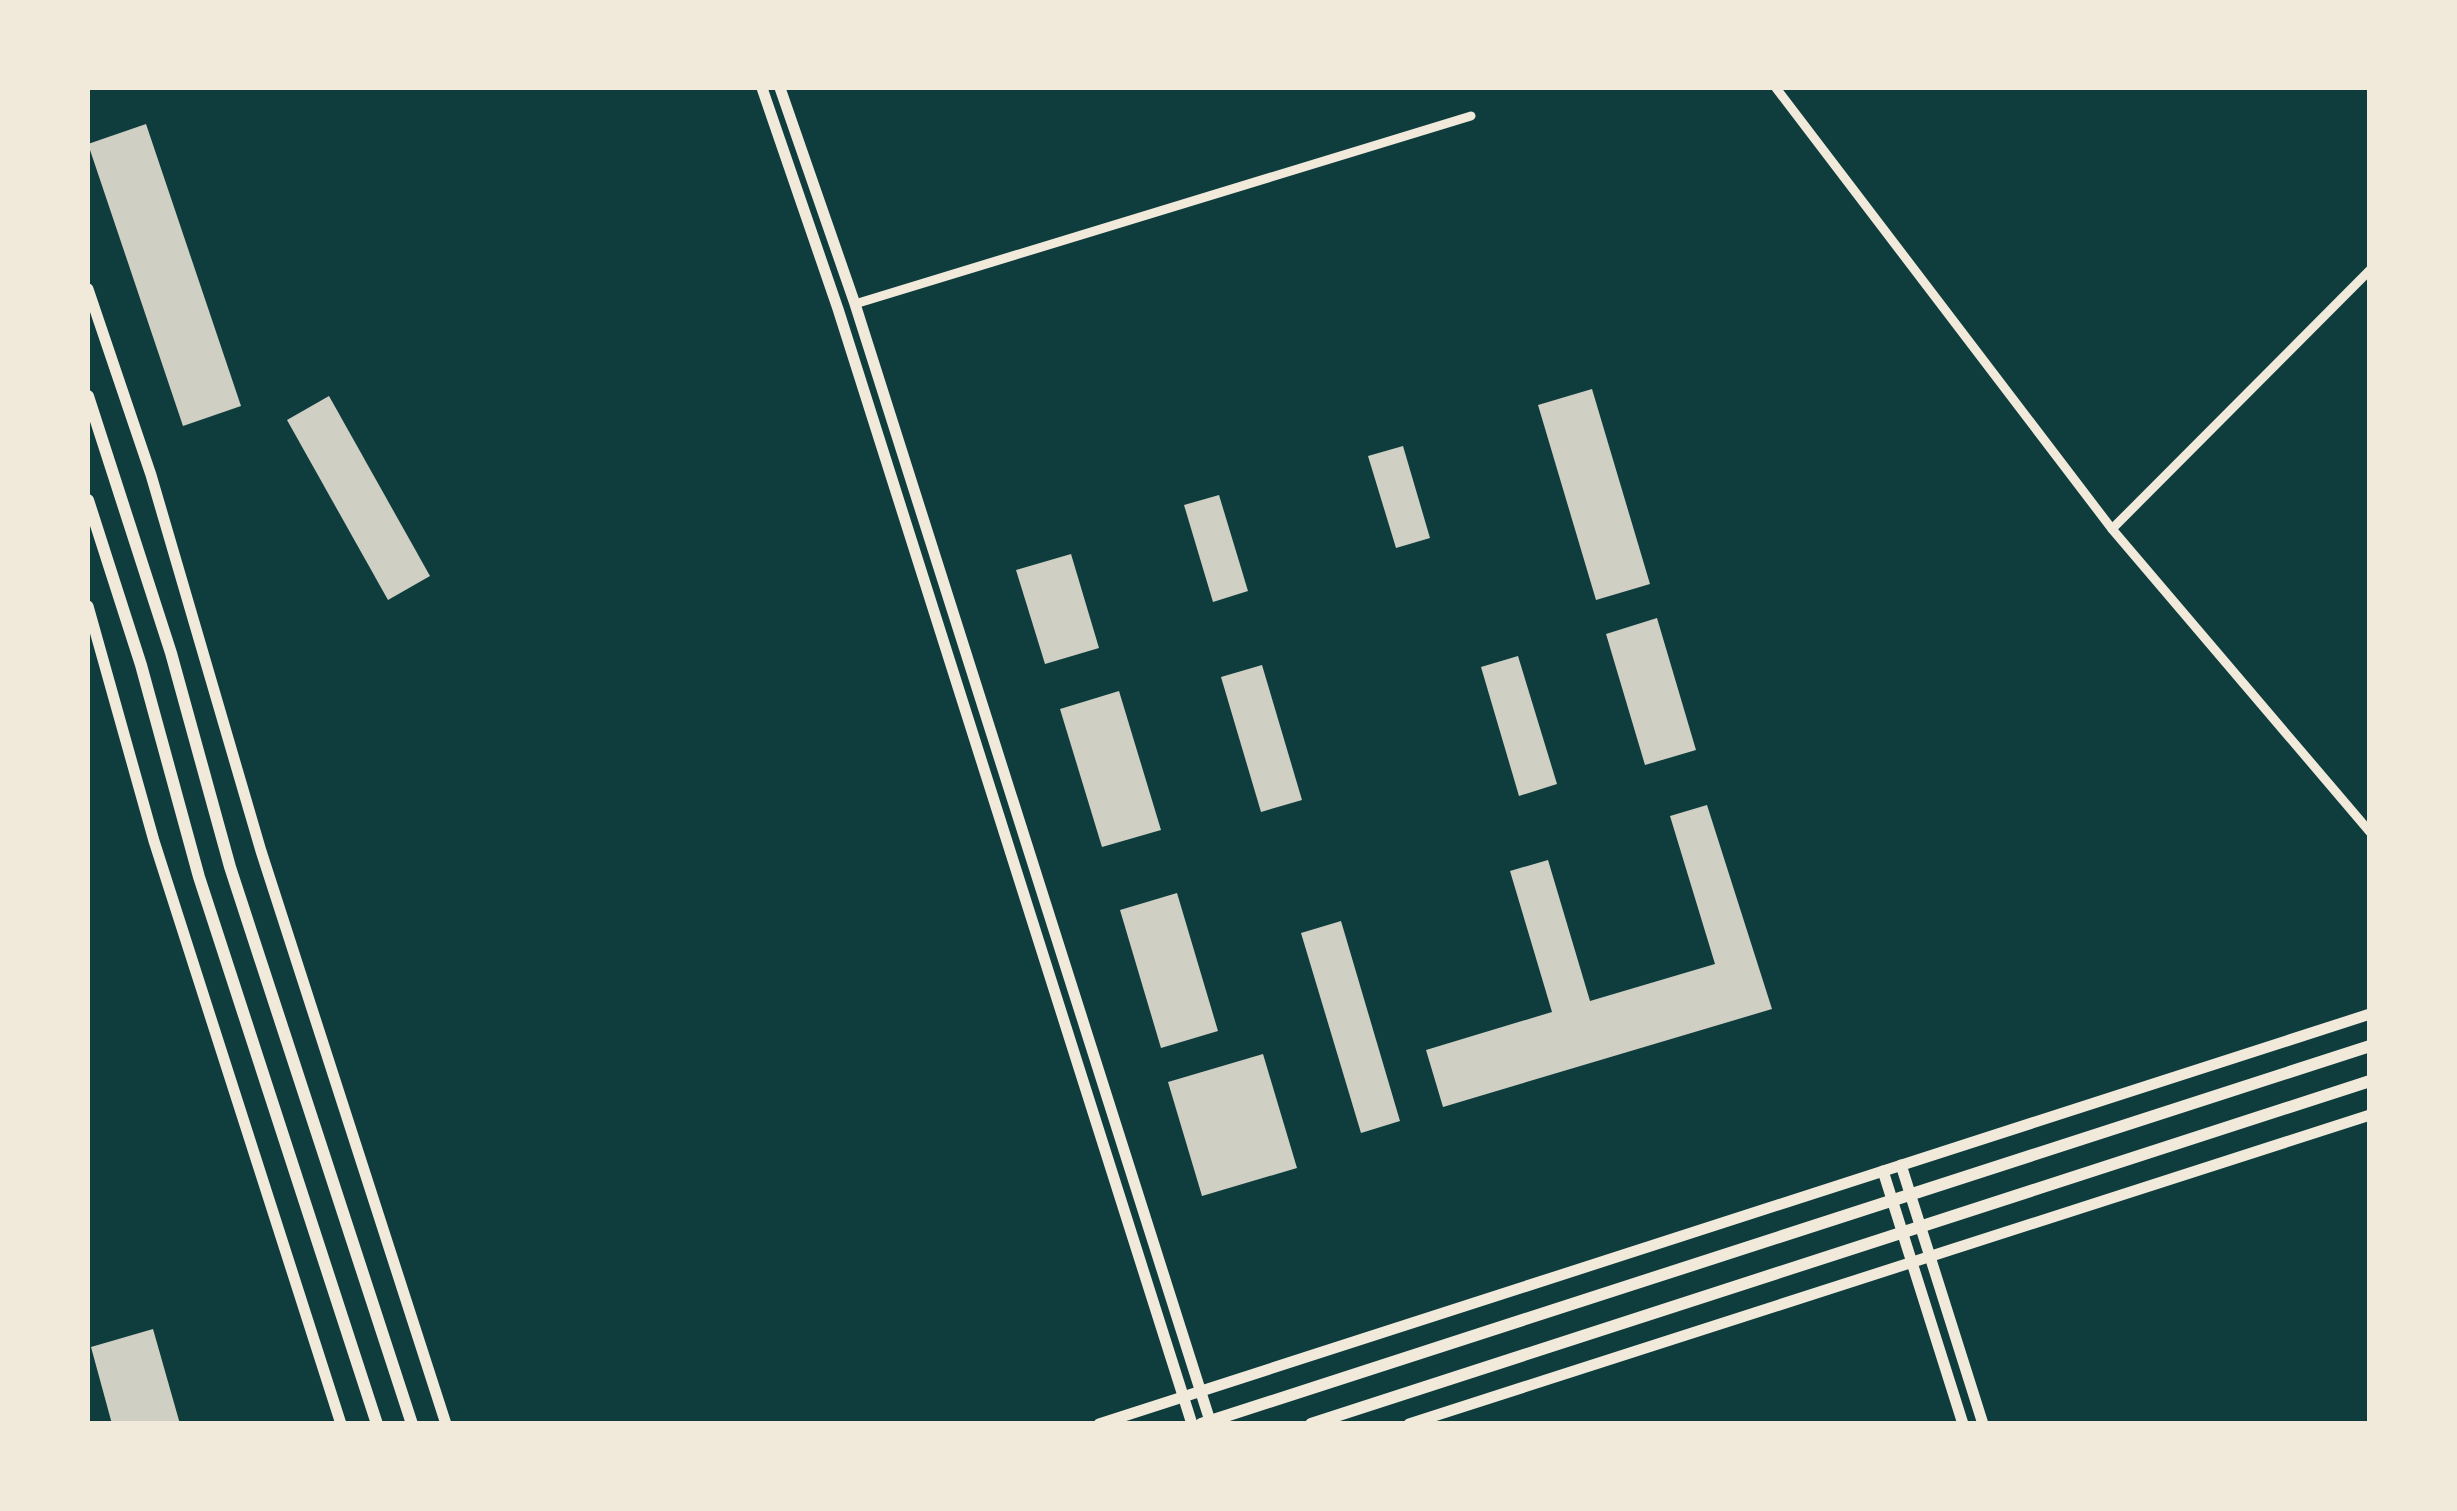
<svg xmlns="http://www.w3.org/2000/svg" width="2457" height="1511" font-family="'Libre Baskerville',serif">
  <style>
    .building { fill: #cfcfc3 }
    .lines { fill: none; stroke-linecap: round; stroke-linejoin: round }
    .minor { stroke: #f1e9da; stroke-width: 9 }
    .tertiary { stroke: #f1e9da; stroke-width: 11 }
    .secondary { stroke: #f1e9da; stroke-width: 12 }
  </style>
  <rect width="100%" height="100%" fill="#0f3d3e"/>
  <g class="building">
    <polygon points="146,124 241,406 183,426 88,144"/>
    <polygon points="1592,389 1650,584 1596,600 1538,405"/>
    <polygon points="329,396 430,576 388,600 287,420"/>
    <polygon points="1403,446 1430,538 1396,548 1368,456"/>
    <polygon points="1219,495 1248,591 1213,602 1184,505"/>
    <polygon points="1071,554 1099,648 1045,664 1016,570"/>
    <polygon points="1657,618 1696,750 1645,765 1606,634"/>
    <polygon points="1518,656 1557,784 1519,796 1481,667"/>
    <polygon points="1262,665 1302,800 1261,812 1221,677"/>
    <polygon points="1119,691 1161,830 1102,847 1060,709"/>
    <polygon points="1707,805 1772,1009 1443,1107 1426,1050 1552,1012 1510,871 1548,860 1590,1001 1715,964 1670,816"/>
    <polygon points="1177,893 1218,1031 1161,1048 1120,910"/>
    <polygon points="1341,921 1400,1121 1361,1133 1301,933"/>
    <polygon points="1263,1054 1297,1168 1202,1196 1168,1082"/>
    <polygon points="153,1329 180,1424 112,1424 91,1347"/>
  </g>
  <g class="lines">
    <g class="minor">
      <polyline points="1776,88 2112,529 2370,832"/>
      <polyline points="855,304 1471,116"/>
      <polyline points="2112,529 2370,270"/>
    </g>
    <g class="tertiary">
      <polyline points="762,88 838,309 1192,1424"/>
      <polyline points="780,88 855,304 1211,1424"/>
      <polyline points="88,289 151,475 261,851 446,1424"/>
      <polyline points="88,606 154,841 341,1424"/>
      <polyline points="1901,1165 1983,1424"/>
      <polyline points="1883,1171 1963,1424"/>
      <polyline points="1099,1424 2370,1014"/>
      <polyline points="1409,1424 2370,1115"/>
    </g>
    <g class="secondary">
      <polyline points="88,396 171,653 230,867 412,1424"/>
      <polyline points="88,500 141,665 199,877 377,1424"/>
      <polyline points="1201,1424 2370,1046"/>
      <polyline points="1311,1424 2370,1081"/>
    </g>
  </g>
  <rect width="2457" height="1511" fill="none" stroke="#f1e9da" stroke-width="180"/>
</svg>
